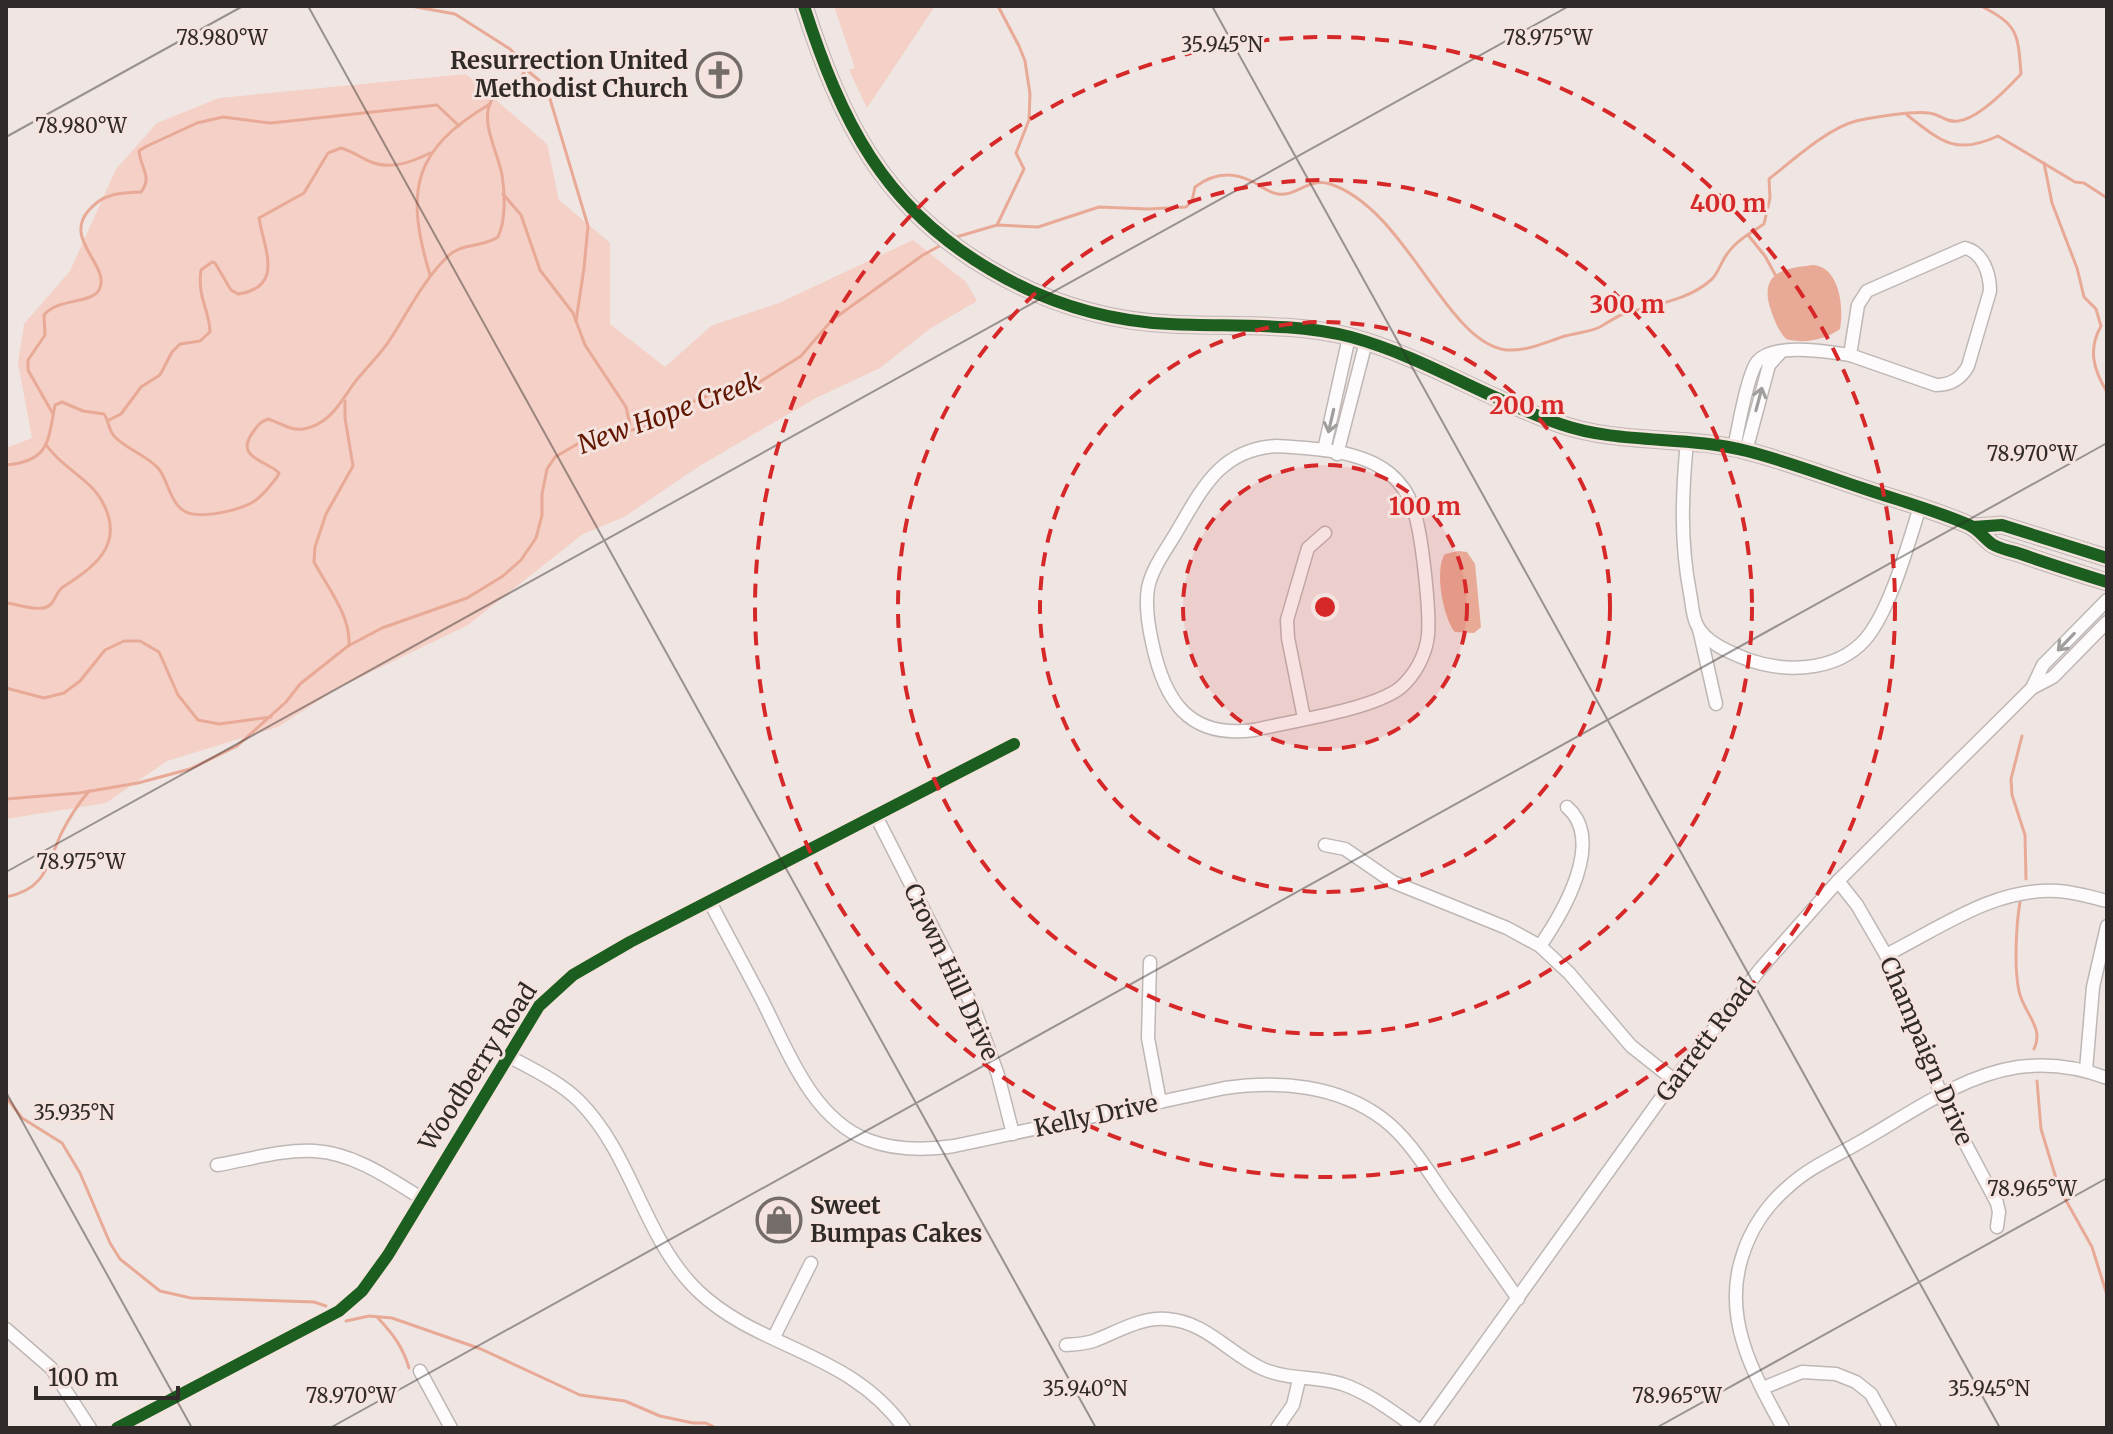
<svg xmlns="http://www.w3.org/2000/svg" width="2113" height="1434" font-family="Merriweather,serif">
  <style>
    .green { fill: #f4d0c6 }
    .water { fill: #e8aa97 }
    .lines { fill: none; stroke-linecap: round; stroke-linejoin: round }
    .stream { stroke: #e8aa97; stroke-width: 3 }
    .minor-casing { stroke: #beb7b5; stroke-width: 15 }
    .major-casing { stroke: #beb7b5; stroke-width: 19 }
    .minor { stroke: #fdfbfb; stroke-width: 12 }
    .major { stroke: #fdfbfb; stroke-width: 16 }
    .cycleway-casing { stroke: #f4e3de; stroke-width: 17 }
    .cycleway { stroke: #1b5e20; stroke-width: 12 }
    .oneway { stroke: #a19d9c }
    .ticks { fill: none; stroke: #302a28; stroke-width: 2; stroke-opacity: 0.45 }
    .ring { fill: none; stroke: #d62828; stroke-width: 4; stroke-dasharray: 14 10 }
    .labels { text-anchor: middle; stroke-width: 6; stroke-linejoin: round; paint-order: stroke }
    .poi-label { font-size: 24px; font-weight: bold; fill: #302a28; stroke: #f4e3de; text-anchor: end }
    .street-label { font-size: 24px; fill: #302a28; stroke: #f4e3de }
    .water-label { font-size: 26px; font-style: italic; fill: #621600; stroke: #f4e3de }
    .ticks-label { font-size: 20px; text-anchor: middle; fill: #302a28; stroke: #f4e3de; stroke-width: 6; stroke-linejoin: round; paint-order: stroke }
    .centre { fill: #d62828; stroke: #f4e3de; stroke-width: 4 }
    .ring-label { font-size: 24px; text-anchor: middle; font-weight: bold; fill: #d62828; stroke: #f4e3de; stroke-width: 6; stroke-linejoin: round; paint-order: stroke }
  </style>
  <rect width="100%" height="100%" fill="#efe6e3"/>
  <g class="green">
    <polygon points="834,6 935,6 867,108 849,70 855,68"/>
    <polygon points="466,74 547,144 559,200 610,243 610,324 665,367 711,326 779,303 913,240 966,282 977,301 931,328 880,368 816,398 701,465 624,517 583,534 468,625 338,688 278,727 167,761 106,803 6,819 6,448 32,438 18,363 24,324 70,271 116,169 157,123 219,98"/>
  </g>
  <g class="water">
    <path d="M1814,265C1840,268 1844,308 1840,329C1825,340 1804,344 1786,339C1777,329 1773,317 1769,304C1761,270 1788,268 1814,265Z"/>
    <path d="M1458,551L1467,552L1475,564L1481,627L1474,633L1455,632C1443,619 1434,568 1445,554Z"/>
  </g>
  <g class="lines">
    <g class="stream">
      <polyline points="411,6 455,14 510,49 521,60 523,67 540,81 550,99 588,226 584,268 576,321"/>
      <path d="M1907,115C1941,141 1955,156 1998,136L2075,182L2084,183L2107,198"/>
      <path d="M2044,163L2052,203L2077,268L2084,297L2096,309L2101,326C2088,349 2093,369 2107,392"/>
      <polyline points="503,194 521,215 540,270 573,313 585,345 626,407 630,425 626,432"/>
      <polyline points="997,225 1024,169 1016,153 1029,120 1030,94 1025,61 1019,46 998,6"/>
      <polyline points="1748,235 1765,256 1777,278"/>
      <path d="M953,238L997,225L1038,227L1099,207L1148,209L1186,207L1192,201L1195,187C1212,174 1231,171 1251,181C1260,185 1269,193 1278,194C1296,197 1309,177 1330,184C1407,209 1446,344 1507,350C1529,351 1546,342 1565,336C1577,333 1589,332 1600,327C1607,323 1614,318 1621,315C1652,304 1686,302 1711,280C1718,274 1721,262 1727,254C1736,241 1750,233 1764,224L1770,198L1769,179C1792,161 1828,128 1856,121C1873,117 1913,111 1929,113C1940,114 1946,123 1958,121C1978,119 2008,88 2021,74C2018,33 2018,25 1981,6"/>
      <path d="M430,275C405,191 412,150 490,104"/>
      <path d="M345,401V418L353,466L326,514L315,547L314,562C328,588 351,616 349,646"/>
      <path d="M53,414L28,370V360L45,335L44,315C58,298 91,304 99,290C112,266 62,240 89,210C95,204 101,198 110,196C119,192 130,193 141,192C153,177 140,167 139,151L145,147L197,123L223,117L270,123L290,121L437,105L459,126"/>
      <path d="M109,420L121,414L141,387L160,375L172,352L180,344L200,341L210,332C210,311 197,298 201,270L212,262L215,263L231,290L238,294C285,287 264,249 259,218L304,193L328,153L341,148C352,151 361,158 371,162C391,170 412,162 430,153"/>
      <path d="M6,465C50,461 48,441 55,405L62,402L83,411L104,414C109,421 108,429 114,436C127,450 147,455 159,469C168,481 170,502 184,511C199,520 243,510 256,500C264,494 271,485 277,477L279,473C266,460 234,458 253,432C258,425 260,422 268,419C279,422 290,431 303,429C328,425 339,405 352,386C364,369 380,356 391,338C409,310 423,281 447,257C462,242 482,248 498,237C506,220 505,193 502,175C498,152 480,123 491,101C499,86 514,85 524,73L523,67"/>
      <path d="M6,603C17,604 32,610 43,608C56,606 54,593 63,587C94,567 125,545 103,503C90,478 63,469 47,446"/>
      <polyline points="6,688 44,698 64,693 80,681 105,650 124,641 140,641 159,652 178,695 198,720 219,724 271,717"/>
      <polyline points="2022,736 2011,779 2012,795 2025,835 2026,879"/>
      <polyline points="6,799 79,793 138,783 190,769 237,746 286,702 300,684 348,646 382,628 467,598 503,576 521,560 536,538 542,515 542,494 547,469 555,457 586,439 641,428 677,408 719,391 755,385 801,356 832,320 923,255 943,244"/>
      <path d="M6,897C46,889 47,865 61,834C69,818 78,804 89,791"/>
      <path d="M2020,902C2016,926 2014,968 2019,991C2023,1012 2045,1028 2034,1049"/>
      <polyline points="2037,1081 2041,1129 2059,1188 2092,1247 2107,1295"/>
      <polyline points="6,1097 22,1118 62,1143 80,1173 110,1243 120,1259 160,1291 191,1298 314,1302 326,1306"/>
      <path d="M378,1318C393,1334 403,1347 409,1368"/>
      <polyline points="346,1321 369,1316 392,1318 481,1349 580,1395 625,1401 660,1416 693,1423 706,1423 716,1428"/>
    </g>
    <g class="minor-casing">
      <g id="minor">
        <path d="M1965,248C1983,252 1990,274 1990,291L1968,366C1961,379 1951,385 1936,385L1850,355L1858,305L1867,291Z"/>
        <path d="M1687,441C1682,494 1680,541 1690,593C1692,603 1692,613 1696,623C1703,642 1731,653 1749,660C1790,674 1844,671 1871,632C1893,600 1908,544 1920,507"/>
        <path d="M1277,446C1313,448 1360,450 1389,473C1400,482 1409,495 1413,508C1422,532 1430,610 1428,635C1426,655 1415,675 1400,688C1371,710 1292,721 1254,730C1188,739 1164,700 1152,642C1148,624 1145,606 1148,588C1152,568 1166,550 1176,533C1202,489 1220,449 1277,446Z"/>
        <path d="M1734,448C1738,429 1747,376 1757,362C1773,342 1828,352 1850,355"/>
        <polyline points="1324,450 1349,337"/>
        <polyline points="1746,451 1769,365 1781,352"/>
        <polyline points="1337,454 1366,342"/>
        <polyline points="1699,629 1716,704"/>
        <polyline points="2032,688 2043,665 2107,600"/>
        <polyline points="1304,718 1288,638 1287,620 1308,548 1325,533"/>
        <polyline points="876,816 975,1011 998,1075 1013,1134"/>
        <polyline points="1325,845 1345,849 1393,882 1507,928 1540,946 1569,973 1631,1046 1674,1080"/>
        <polyline points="1838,881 1857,905 1886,955 1946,1107 1997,1203 1999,1212 1997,1227"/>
        <path d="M710,902C727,935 745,967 762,1000C787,1049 812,1119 868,1140C894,1150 927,1150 954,1146L1225,1088C1278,1080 1338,1085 1383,1119C1408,1138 1426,1168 1444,1194C1469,1229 1494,1264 1518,1299"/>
        <path d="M1540,946C1562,914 1606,841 1567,807"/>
        <path d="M1886,955C1940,928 1995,887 2058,891C2075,892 2091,897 2107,901"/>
        <polyline points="1150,962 1148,1038 1160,1102"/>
        <path d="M508,1056C532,1069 560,1082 579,1101C633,1155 643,1238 698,1291C760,1350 849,1351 904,1428"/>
        <polyline points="2086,1070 2093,987 2107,926"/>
        <path d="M217,1165C248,1160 283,1149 315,1151C353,1153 389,1178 421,1198"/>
        <polyline points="6,1329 51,1368 90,1428"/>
        <polyline points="774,1337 811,1263"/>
        <path d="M1066,1345C1076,1344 1087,1344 1096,1340C1119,1331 1141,1317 1167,1319C1207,1322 1229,1354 1263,1369C1289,1380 1316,1376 1342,1384C1369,1393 1393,1412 1416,1428"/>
        <polyline points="420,1371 451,1428"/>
        <polyline points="1763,1388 1802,1372 1836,1374 1856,1382 1871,1394 1890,1428"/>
        <polyline points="117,1428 339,1311 362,1291 388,1255 539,1006 573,975 630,942 1014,744"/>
        <polyline points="1277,1428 1293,1405 1299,1380"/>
        <polyline points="1424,1428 1674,1080 1761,968 1838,881 1894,825 2011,709 2032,688 2053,677 2107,622"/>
        <path d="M1783,1428C1754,1375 1722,1319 1742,1257C1750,1230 1767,1205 1788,1187C1808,1168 1836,1156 1860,1142C1909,1114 1960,1076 2018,1067C2049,1063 2078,1067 2107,1078"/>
      </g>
    </g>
    <g class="major-casing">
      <g id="major">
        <path d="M804,6C841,121 883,207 991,270C1045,302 1107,321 1170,324C1230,327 1292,322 1351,337C1424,357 1489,400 1560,424C1620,445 1686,435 1747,451C1786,461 1823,475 1862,488C1897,500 1935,510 1969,525C1978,529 1984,538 1992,544C2000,549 2012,551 2021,554C2049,564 2078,573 2107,582"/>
        <polyline points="1973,527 2002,525 2107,558"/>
      </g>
    </g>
    <use href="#minor" class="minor"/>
    <use href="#major" class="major"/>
    <g class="cycleway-casing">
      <g id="cycleway">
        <path d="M804,6C841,121 883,207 991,270C1045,302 1107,321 1170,324C1230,327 1292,322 1351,337C1424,357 1489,400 1560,424C1620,445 1686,435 1747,451C1786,461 1823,475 1862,488C1897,500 1935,510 1969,525C1978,529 1984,538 1992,544C2000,549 2012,551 2021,554C2049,564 2078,573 2107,582"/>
        <polyline points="1973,527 2002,525 2107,558"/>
        <polyline points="117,1428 339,1311 362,1291 388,1255 539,1006 573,975 630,942 1014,744"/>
      </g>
    </g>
    <use href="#cycleway" class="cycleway"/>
  </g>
  <defs><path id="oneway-shaft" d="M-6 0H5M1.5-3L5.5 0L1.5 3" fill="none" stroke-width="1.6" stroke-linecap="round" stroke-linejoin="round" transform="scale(2)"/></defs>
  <g class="oneway">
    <use href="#oneway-shaft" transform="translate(1759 399) rotate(-75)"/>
    <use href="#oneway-shaft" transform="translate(1331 421) rotate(103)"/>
    <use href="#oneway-shaft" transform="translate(2066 642) rotate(134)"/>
  </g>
  <path class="ticks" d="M308,6L1096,1428M1212,6L2000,1428M6,137L243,6M6,872L1569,6M6,1092L192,1428M330,1428L2107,443M1656,1428L2107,1178"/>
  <circle cx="1325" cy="607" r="142" fill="#d62828" fill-opacity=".12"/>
  <g class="ring">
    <circle cx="1325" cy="607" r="142"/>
    <circle cx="1325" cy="607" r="285"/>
    <circle cx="1325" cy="607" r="427"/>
    <circle cx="1325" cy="607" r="570"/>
  </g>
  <defs>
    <g id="church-ring" transform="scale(2.3)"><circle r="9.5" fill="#f4e3de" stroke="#736c69" stroke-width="1.5"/><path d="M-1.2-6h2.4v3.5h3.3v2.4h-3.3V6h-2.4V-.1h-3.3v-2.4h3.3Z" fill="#736c69"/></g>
    <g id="shop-ring" transform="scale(2.3)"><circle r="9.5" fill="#f4e3de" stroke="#736c69" stroke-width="1.5"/><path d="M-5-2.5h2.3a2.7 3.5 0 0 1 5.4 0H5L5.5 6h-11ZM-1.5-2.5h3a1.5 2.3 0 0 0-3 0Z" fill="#736c69"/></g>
  </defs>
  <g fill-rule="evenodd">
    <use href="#church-ring" x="719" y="75"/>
    <use href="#shop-ring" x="779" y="1220"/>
  </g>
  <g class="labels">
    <g class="poi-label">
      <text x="688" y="69">Resurrection United<tspan x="688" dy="28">Methodist Church</tspan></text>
      <text x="810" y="1214" text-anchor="start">Sweet<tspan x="810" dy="28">Bumpas Cakes</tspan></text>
    </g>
    <g class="street-label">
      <text transform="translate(951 972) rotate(65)" y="8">Crown Hill Drive</text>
      <text transform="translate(1706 1040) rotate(-53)" y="8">Garrett Road</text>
      <text transform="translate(1926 1051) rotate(67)" y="8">Champaign Drive</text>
      <text transform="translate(478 1067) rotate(-57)" y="8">Woodberry Road</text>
      <text transform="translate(1096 1116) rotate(-12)" y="8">Kelly Drive</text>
    </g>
    <g class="water-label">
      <text transform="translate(669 413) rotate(-20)" y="9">New Hope Creek</text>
    </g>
  </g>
  <g class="ticks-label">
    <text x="222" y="45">78.980°W</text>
    <text x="1548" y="45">78.975°W</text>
    <text x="1222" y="52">35.945°N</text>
    <text x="81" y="133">78.980°W</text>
    <text x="2032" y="461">78.970°W</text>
    <text x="81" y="869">78.975°W</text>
    <text x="74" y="1120">35.935°N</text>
    <text x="2032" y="1196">78.965°W</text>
    <text x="1085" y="1396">35.940°N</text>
    <text x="1989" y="1396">35.945°N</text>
    <text x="351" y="1403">78.970°W</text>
    <text x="1677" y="1403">78.965°W</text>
  </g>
  <circle cx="1325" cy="607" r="12" class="centre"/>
  <g class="ring-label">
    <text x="1728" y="212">400 m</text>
    <text x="1627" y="313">300 m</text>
    <text x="1527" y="414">200 m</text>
    <text x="1425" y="515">100 m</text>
  </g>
  <rect width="2113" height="1434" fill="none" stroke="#302a28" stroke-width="16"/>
  <path d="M36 1386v12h142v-12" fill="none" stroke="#302a28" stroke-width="4"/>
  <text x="48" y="1386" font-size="24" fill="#302a28" stroke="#f4e3de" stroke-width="6" paint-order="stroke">100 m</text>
</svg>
